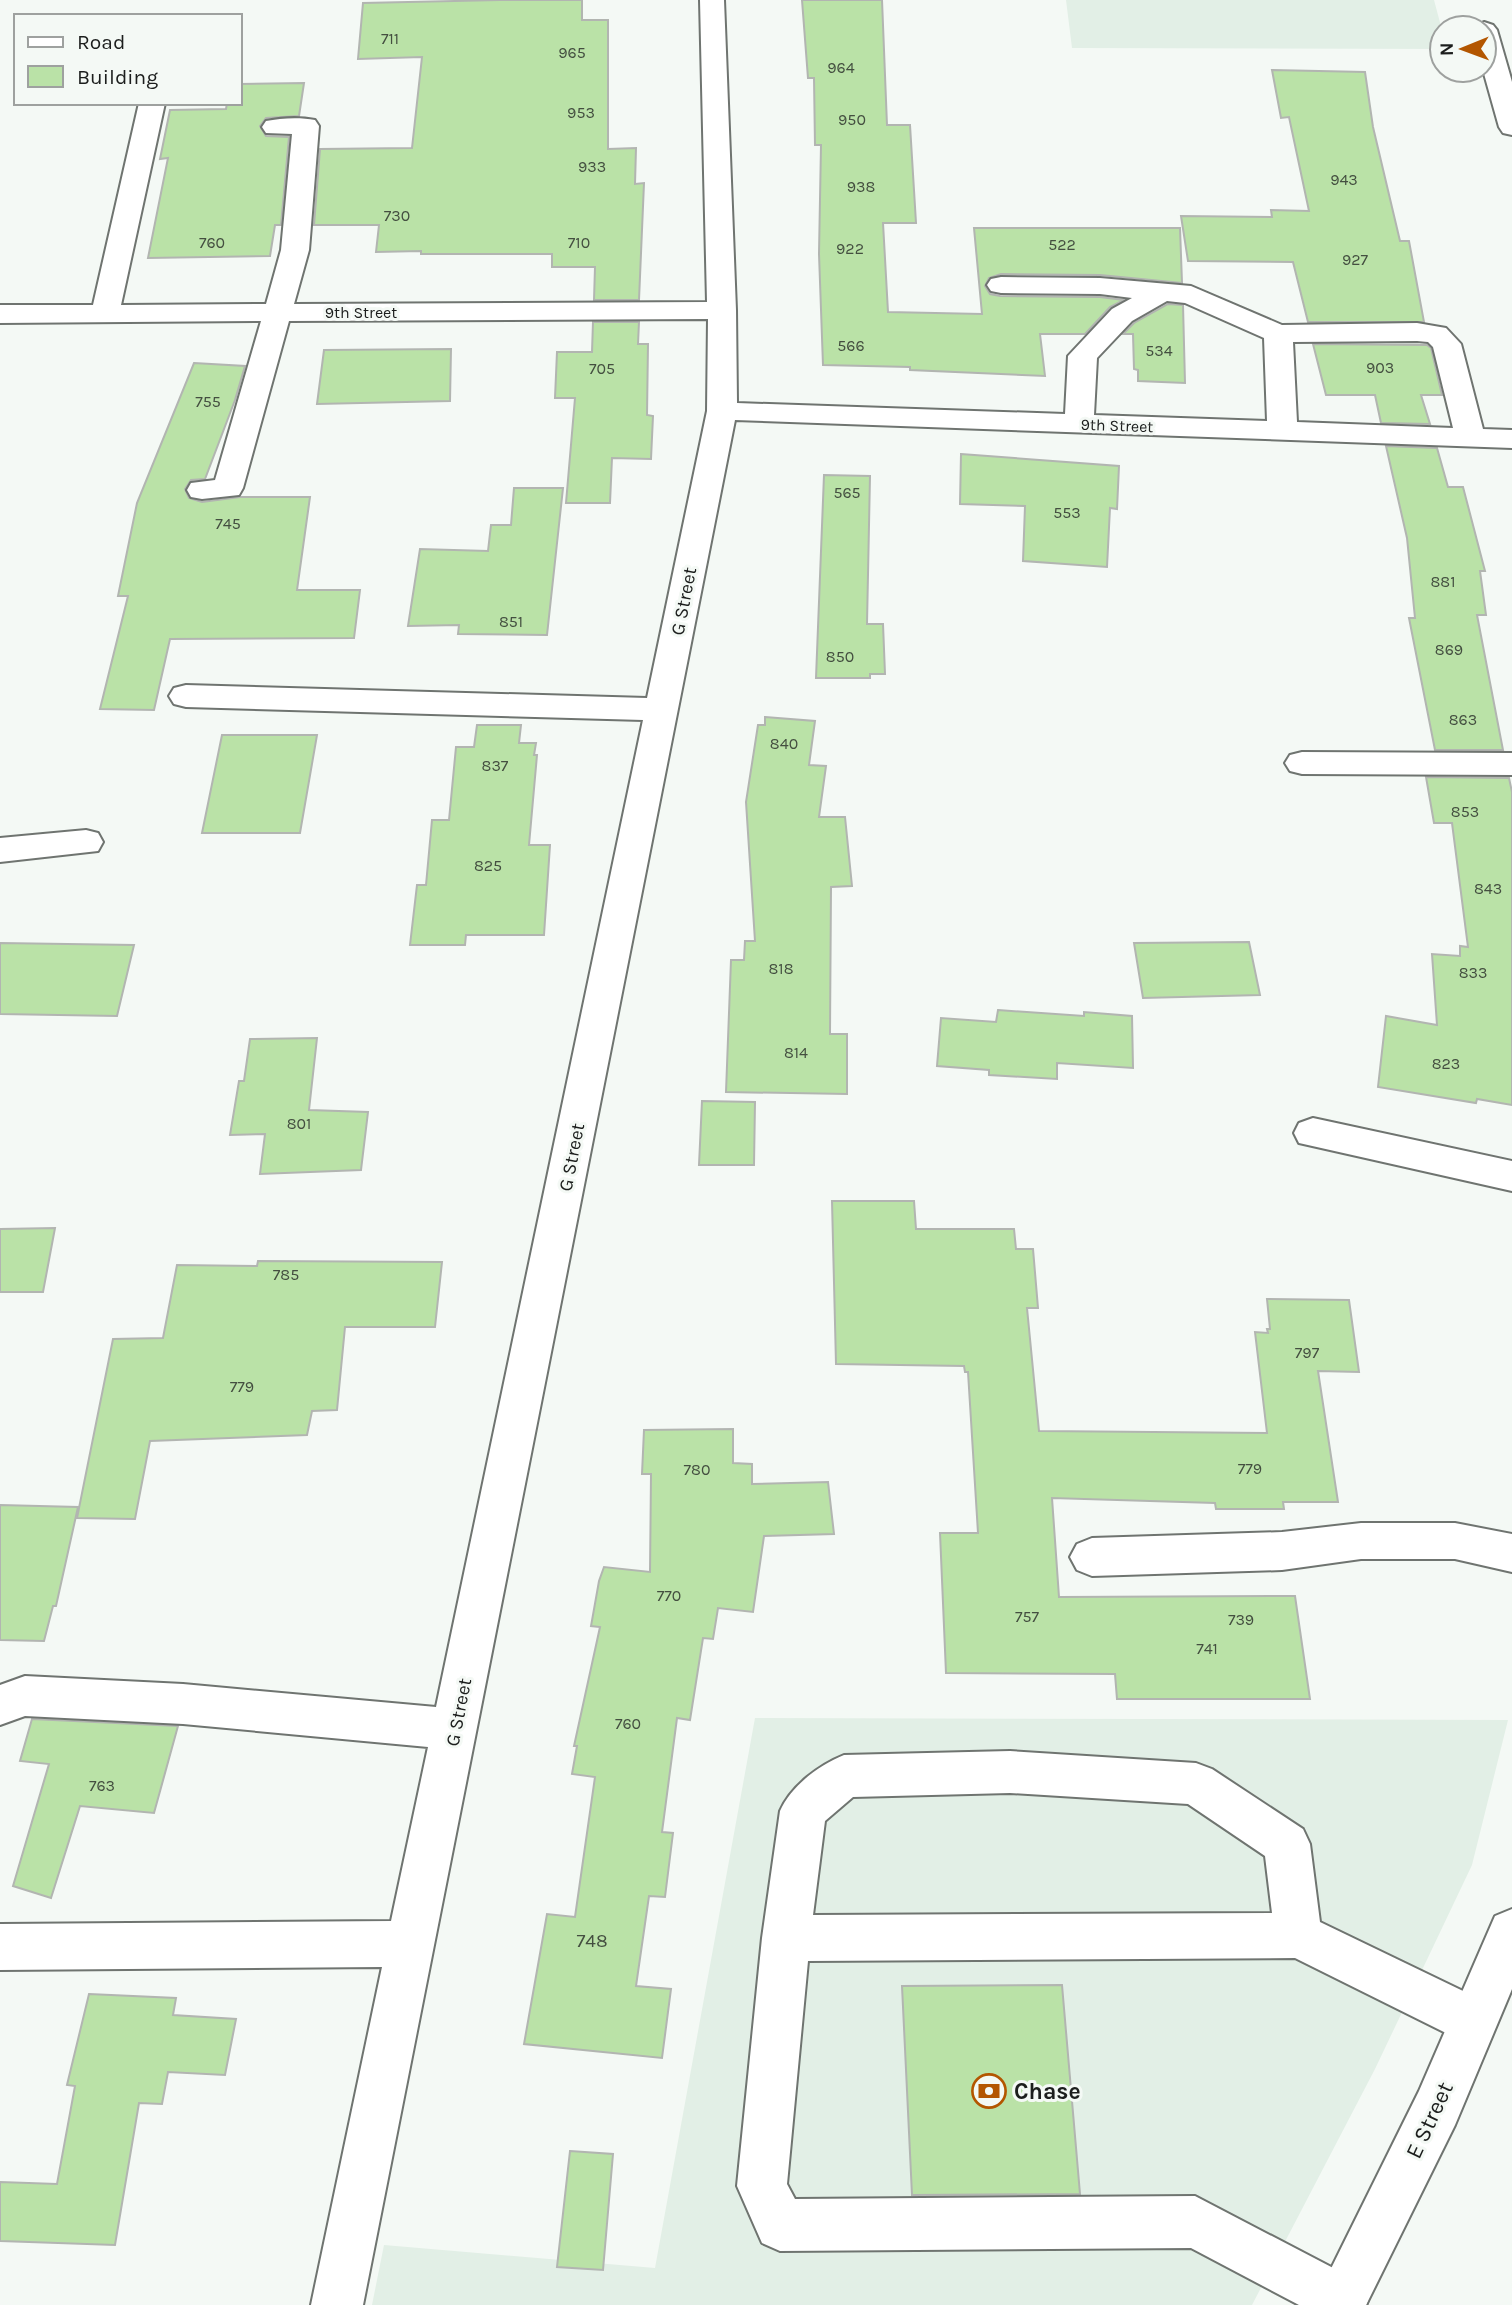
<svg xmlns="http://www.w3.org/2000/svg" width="1512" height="2305" font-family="Karla,sans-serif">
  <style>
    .built { fill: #e2efe6 }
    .building { fill: #bae2a7; stroke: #b2b5b1; stroke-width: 2 }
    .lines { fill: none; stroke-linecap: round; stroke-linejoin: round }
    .minor-casing { stroke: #6f7470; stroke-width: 4 }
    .major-casing { stroke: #6f7470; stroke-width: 4 }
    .minor { fill: #fff; fill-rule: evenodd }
    .major { fill: #fff; fill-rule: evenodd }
    .labels { text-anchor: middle; stroke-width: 6; stroke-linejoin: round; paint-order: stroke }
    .number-label { font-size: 16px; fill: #444f40 }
    .far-street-label { font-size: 16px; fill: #1c1e1d; stroke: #f4f9f5 }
    .street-label { font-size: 19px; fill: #1c1e1d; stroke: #f4f9f5 }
    .near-number-label { font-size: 19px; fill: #444f40 }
    .near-poi-label { font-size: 23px; font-weight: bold; fill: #1c1e1d; stroke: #f4f9f5; text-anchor: start }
    .near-street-label { font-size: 23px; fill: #1c1e1d; stroke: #f4f9f5 }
  </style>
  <rect width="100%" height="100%" fill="#f4f9f5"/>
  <g class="built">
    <polygon points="1066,0 1434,0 1442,30 1442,49 1072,48"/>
    <polygon points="755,1718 1508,1720 1472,1865 1375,2069 1252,2305 372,2305 384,2245 655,2268"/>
  </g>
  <g class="building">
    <polygon points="500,0 582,0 582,20 608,20 608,149 636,148 635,184 644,183 639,300 594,300 595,267 552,267 552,254 421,254 421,251 376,252 379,225 314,225 320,149 412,148 422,57 358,59 363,3"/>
    <polygon points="802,0 882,0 887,125 910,125 916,223 883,223 888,312 982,314 974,228 1180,228 1182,283 1100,275 1001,274 989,278 985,286 990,294 1000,296 1100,297 1124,300 1110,307 1085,334 1040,334 1045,376 910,370 910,367 823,365 819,254 821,145 815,145 814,78 808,78"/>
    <polygon points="1272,70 1365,72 1373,127 1400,241 1409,241 1424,322 1308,322 1293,262 1188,261 1181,216 1272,217 1271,210 1309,211 1289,117 1281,118"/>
    <polygon points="304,83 299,116 266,118 260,126 266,136 289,137 281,225 275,225 270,256 148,258 168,158 160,159 170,110 226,109 227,103 240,103 240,84"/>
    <polygon points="1168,304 1183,305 1185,383 1138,381 1138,370 1134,369 1133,334 1123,334 1134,323"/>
    <polygon points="593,322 639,322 638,344 648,344 647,415 653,416 651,459 612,458 610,503 566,503 575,398 555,398 557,352 592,352"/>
    <polygon points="1313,344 1427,345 1431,348 1442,395 1421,395 1430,424 1381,423 1375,395 1326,395"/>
    <polygon points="451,349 450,401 317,404 324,350"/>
    <polygon points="194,363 245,366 235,400 205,479 191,480 185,489 189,498 202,502 240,497 310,497 297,590 360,590 354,638 170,639 154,710 100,709 128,596 118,596 137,503"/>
    <polygon points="1386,446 1437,448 1448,487 1463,487 1485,571 1480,571 1486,615 1477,615 1503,750 1435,750 1409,618 1415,618 1407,538"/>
    <polygon points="961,454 1119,466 1117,509 1110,508 1107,567 1023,561 1025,506 960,504"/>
    <polygon points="824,475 870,476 867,624 883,624 885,674 870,674 870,678 816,678"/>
    <polygon points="514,488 563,488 547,635 458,634 459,625 408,626 420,549 488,551 491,525 511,525"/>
    <polygon points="765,717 815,721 809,765 826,766 819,817 845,817 852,886 831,887 830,1034 847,1034 847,1094 726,1092 731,960 744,960 745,941 755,941 746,802 758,725 765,725"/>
    <polygon points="477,725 521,725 519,743 536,743 534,755 537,755 529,845 550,845 544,935 466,935 465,945 410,945 417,885 426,885 432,820 449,820 456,747 474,747"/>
    <polygon points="222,735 317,735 300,833 202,833"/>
    <polygon points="1426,777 1509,778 1512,792 1512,1105 1477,1099 1476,1103 1378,1087 1386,1016 1437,1025 1432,954 1460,956 1460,946 1468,947 1452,823 1434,823"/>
    <polygon points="1249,942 1260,995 1143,998 1134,943"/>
    <polygon points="0,943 134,945 117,1016 0,1014"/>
    <polygon points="998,1010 1084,1016 1084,1012 1132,1016 1133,1068 1057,1063 1057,1079 989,1075 989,1070 937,1066 941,1018 996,1022"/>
    <polygon points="317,1038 309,1110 368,1112 361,1170 260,1174 265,1134 230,1135 239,1081 244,1081 250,1039"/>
    <polygon points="702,1101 755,1102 754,1165 699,1165"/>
    <polygon points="832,1201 914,1201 916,1229 1014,1229 1016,1249 1033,1249 1038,1308 1027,1308 1039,1431 1267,1433 1255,1332 1268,1333 1267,1329 1270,1329 1267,1299 1349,1300 1359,1372 1318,1371 1338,1502 1283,1502 1284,1509 1216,1509 1215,1503 1052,1498 1059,1597 1295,1596 1310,1699 1117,1699 1115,1674 946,1673 940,1533 978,1533 968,1372 965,1372 964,1366 836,1364"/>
    <polygon points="55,1228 43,1292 0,1292 0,1229"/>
    <polygon points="258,1261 442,1262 435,1327 345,1327 337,1410 312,1411 307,1435 150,1441 135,1519 77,1518 113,1339 163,1338 177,1265 257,1266"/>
    <polygon points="733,1429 733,1463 752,1464 752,1484 828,1482 834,1534 764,1536 753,1612 718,1608 713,1639 703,1638 690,1720 677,1718 662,1832 673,1833 665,1897 649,1896 636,1986 671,1989 662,2058 524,2044 547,1914 575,1917 595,1777 572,1774 577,1746 574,1746 600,1627 591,1626 599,1581 604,1567 650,1572 651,1474 642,1474 644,1430"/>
    <polygon points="0,1505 78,1507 56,1606 53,1606 44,1641 0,1640"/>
    <polygon points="32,1719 178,1726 154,1813 80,1806 51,1898 13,1886 49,1764 20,1761"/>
    <polygon points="1062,1985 1080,2194 912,2195 902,1986"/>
    <polygon points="89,1994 176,1998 173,2015 236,2019 225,2075 168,2072 162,2104 139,2103 115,2245 0,2241 0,2182 57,2184 75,2086 67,2085"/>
    <polygon points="570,2151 613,2154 603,2270 557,2267"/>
  </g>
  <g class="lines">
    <g class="minor-casing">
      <g id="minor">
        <path d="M700,0H724L736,310L737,403L1065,414L1068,356L1112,309L1132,298L1100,294L1001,293L991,291L987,285L991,279L1001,277L1100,278L1191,286L1282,325L1417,323L1446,328L1461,344L1483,429L1512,430V448L735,420L363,2305H311L382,1967L0,1970V1924L391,1921L428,1747L183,1724L25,1716L0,1725V1685L25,1676L183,1684L436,1707L643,720L186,707L174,704L169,696L174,688L186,685L647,698L707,411L708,319L289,321L243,488L239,495L202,499L191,497L187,490L191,483L215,480L261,321L0,323V305H93L139,103H165L121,305L266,304L281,250L292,134L266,133L262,127L266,121C281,118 300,117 315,120L319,126L309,250L294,304L707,302ZM1167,301L1185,303L1264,338L1267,421L1094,415L1097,358L1132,321ZM1417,341L1428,342L1433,347L1453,428L1297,422L1293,342Z"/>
        <polygon points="1302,752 1512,753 1512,775 1302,774 1290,771 1285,763 1290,755"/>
        <polygon points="86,830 98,833 103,842 98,851 0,862 0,838"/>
        <polygon points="1313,1118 1512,1161 1512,1191 1299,1143 1294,1133 1299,1123"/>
        <polygon points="1361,1523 1455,1523 1512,1534 1512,1572 1455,1559 1361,1559 1282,1570 1092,1576 1077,1570 1070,1557 1077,1544 1092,1538 1282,1532"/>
        <path d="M1010,1751L1196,1763L1212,1769L1303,1829L1310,1844L1320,1922L1490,2004L1497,2021L1490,2038L1473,2045L1456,2038L1295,1958L808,1961L787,2184L795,2199L1195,2196L1360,2282L1368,2300L1366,2305H1299L1191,2248L780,2251L762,2243L737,2186L762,1938L780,1811C791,1786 819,1765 844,1755ZM1010,1793L1188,1804L1265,1856L1272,1913L813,1915L825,1821L853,1797Z"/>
      </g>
    </g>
    <g class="major-casing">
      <g id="major">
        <polygon points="1484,22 1493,25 1497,30 1512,82 1512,135 1503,133 1499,127 1483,70 1484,28 1473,28"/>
        <polygon points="1512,1909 1512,1989 1455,2125 1366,2305 1313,2305 1419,2091 1495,1916"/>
      </g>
    </g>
    <use href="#minor" class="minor"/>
    <use href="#major" class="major"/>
  </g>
  <defs>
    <g id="bank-ring" transform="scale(1.75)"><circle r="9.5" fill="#f4f9f5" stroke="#b35600" stroke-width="1.5"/><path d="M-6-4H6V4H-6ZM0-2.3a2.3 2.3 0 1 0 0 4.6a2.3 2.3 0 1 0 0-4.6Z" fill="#b35600"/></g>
  </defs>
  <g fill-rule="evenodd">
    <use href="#bank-ring" x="989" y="2091"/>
  </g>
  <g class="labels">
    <g class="number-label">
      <text x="390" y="44">711</text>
      <text x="572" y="58">965</text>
      <text x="841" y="73">964</text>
      <text x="581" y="118">953</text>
      <text x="852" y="125">950</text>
      <text x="592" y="172">933</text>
      <text x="1344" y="185">943</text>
      <text x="861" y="192">938</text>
      <text x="397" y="221">730</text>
      <text x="212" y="248">760</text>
      <text x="579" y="248">710</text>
      <text x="1062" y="250">522</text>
      <text x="850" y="254">922</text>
      <text x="1355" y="265">927</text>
      <text x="851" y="351">566</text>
      <text x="1159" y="356">534</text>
      <text x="1380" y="373">903</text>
      <text x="602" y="374">705</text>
      <text x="208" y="407">755</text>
      <text x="847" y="498">565</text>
      <text x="1067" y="518">553</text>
      <text x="228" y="529">745</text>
      <text x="1443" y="587">881</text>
      <text x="511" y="627">851</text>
      <text x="1449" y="655">869</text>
      <text x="840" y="662">850</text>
      <text x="1463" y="725">863</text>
      <text x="784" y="749">840</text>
      <text x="495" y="771">837</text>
      <text x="1465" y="817">853</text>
      <text x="488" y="871">825</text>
      <text x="1488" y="894">843</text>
      <text x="781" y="974">818</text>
      <text x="1473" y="978">833</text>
      <text x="796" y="1058">814</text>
      <text x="1446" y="1069">823</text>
      <text x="299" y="1129">801</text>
      <text x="286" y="1280">785</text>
      <text x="1307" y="1358">797</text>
      <text x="242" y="1392">779</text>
      <text x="1250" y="1474">779</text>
      <text x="697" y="1475">780</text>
      <text x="669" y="1601">770</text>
      <text x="1027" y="1622">757</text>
      <text x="1241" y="1625">739</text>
      <text x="1207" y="1654">741</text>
      <text x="628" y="1729">760</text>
      <text x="102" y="1791">763</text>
    </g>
    <g class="far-street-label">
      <text x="361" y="318">9th Street</text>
      <text transform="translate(1117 425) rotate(2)" y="6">9th Street</text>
    </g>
    <g class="street-label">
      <text transform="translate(683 601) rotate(-79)" y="7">G Street</text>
      <text transform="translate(571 1157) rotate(-79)" y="7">G Street</text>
      <text transform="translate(458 1712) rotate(-79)" y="7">G Street</text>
    </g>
    <g class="near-number-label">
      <text x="592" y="1947">748</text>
    </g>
    <g class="near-poi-label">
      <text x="1014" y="2099">Chase</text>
    </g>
    <g class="near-street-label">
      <text transform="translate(1429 2120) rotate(-65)" y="8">E Street</text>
    </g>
  </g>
  <rect x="14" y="14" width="228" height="91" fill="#f4f9f5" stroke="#9ea19f" stroke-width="2"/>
  <rect x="28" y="37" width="35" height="10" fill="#ffffff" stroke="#9ea19f" stroke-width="2"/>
  <text x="77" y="49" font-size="21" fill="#1c1e1d">Road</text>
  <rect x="28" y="66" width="35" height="21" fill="#bae2a7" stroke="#9ea19f" stroke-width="2"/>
  <text x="77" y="84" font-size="21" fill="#1c1e1d">Building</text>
  <g transform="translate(1463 49) rotate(269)"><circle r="33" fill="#f4f9f5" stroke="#9ea19f" stroke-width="2"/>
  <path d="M0-5L12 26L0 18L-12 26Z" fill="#b35600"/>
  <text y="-10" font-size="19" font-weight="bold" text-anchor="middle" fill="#1c1e1d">N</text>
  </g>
</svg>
